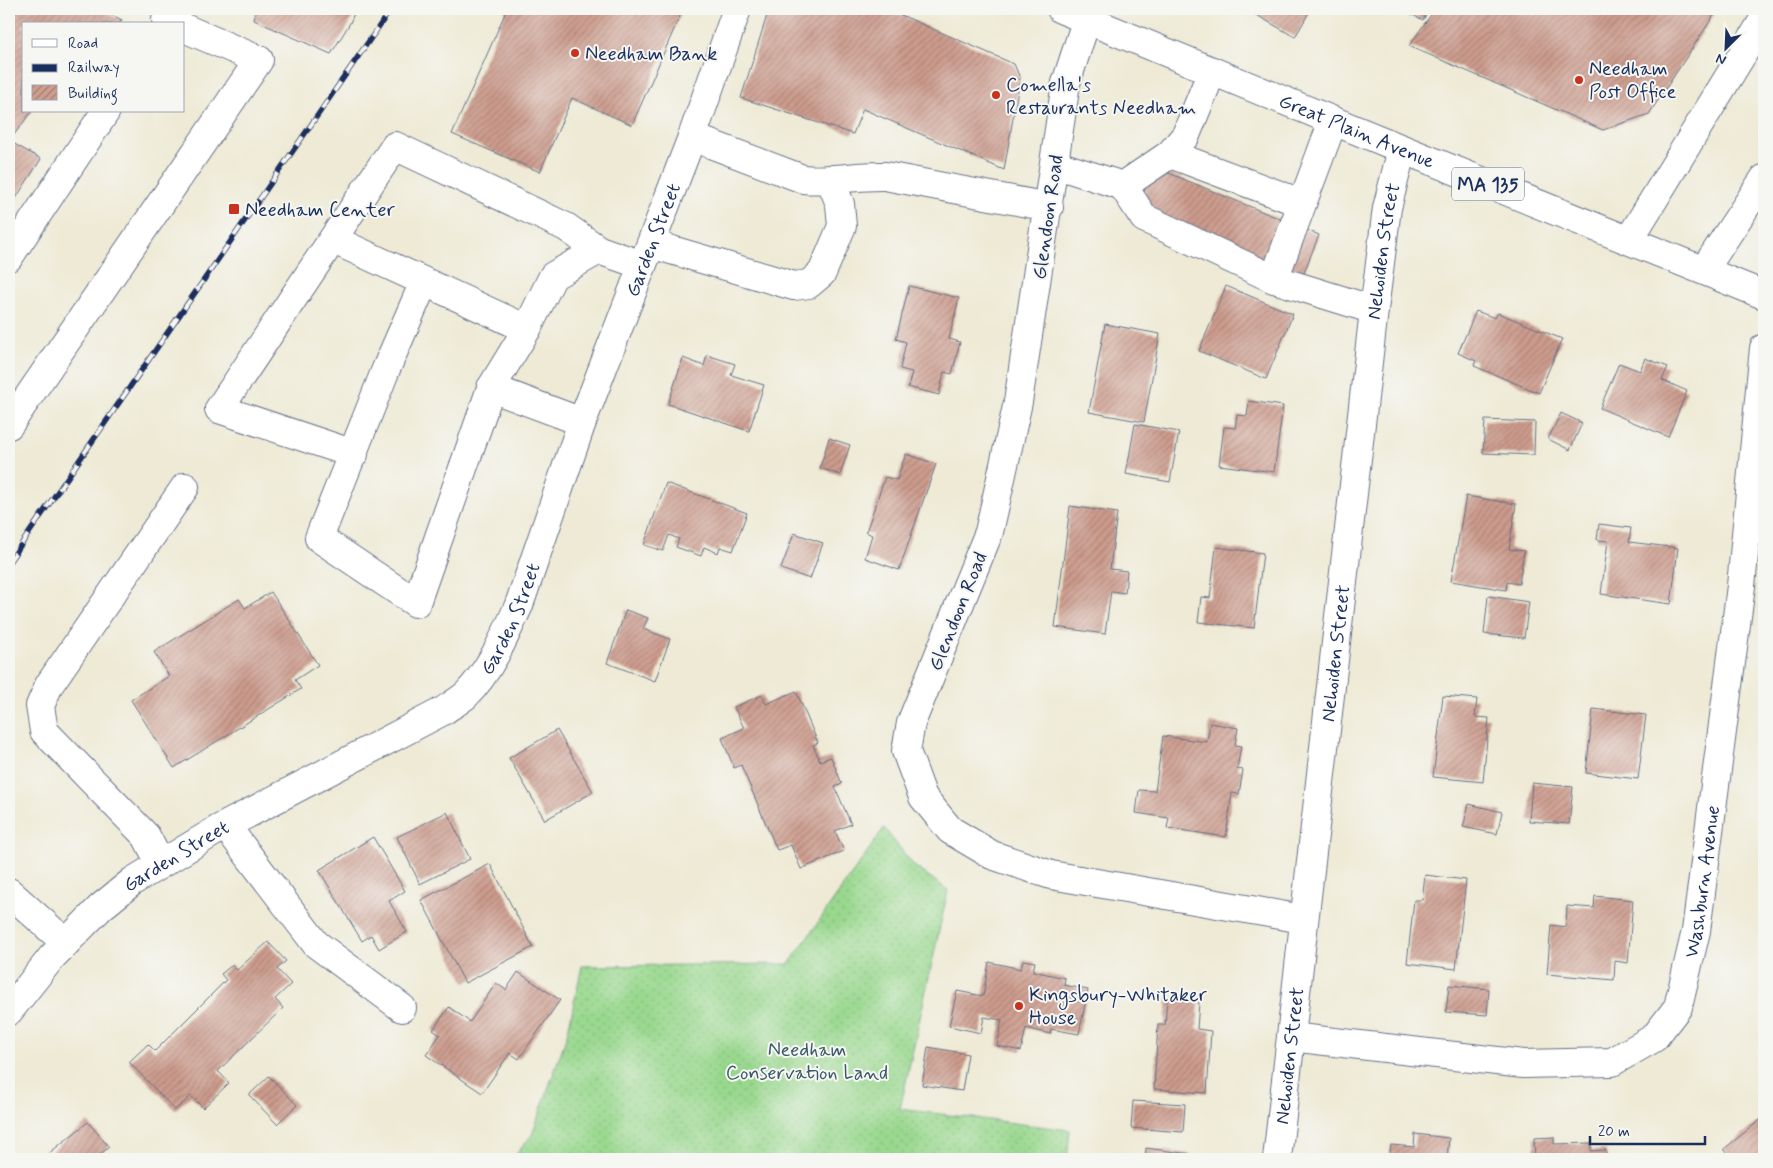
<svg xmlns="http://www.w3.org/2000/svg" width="1773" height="1168" font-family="Mynerve,sans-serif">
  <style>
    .grass { fill: url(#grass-dots); stroke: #5a8476 }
    .building { fill: url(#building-hatch) }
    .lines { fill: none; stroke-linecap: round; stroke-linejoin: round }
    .minor-casing { stroke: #657088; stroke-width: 30 }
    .major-casing { stroke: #657088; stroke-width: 30 }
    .minor { stroke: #fff; stroke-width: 28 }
    .major { stroke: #fff; stroke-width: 28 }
    .rail-casing { stroke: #1b2f5e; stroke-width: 5.5 }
    .rail { stroke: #f6f6f2; stroke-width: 4; stroke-dasharray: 11; stroke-linecap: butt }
    .poi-dot { fill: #c8321e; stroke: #f6f6f2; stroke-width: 2 }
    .labels { text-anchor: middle; stroke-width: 4; stroke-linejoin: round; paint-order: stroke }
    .shield { fill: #f6f6f2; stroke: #5d6b8a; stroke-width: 1 }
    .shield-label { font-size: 19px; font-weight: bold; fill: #1b2f5e }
    .poi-label { font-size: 20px; fill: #1b2f5e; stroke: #f6f6f2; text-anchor: start }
    .street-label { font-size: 20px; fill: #1b2f5e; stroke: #f6f6f2 }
    .park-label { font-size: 20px; fill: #3a596a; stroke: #f6f6f2 }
  </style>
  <defs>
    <pattern id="grass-dots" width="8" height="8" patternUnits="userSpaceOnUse" patternTransform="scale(1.25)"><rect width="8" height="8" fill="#99d88e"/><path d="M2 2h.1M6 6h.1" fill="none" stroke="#83ba7d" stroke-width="1.8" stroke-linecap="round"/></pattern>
    <pattern id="building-hatch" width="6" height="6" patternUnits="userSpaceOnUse" patternTransform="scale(1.25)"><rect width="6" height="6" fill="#cd9c8d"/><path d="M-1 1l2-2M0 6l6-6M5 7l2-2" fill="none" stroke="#a68076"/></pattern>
  </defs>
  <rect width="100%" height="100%" fill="#f6f6f2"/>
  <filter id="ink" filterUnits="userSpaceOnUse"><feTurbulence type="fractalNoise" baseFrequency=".02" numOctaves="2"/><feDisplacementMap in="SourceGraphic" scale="10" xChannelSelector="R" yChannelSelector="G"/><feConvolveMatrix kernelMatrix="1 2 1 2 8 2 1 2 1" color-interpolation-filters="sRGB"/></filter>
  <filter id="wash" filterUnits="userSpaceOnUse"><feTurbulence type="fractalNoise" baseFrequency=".0096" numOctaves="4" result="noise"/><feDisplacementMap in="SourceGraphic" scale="20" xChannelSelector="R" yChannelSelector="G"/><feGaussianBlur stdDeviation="1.12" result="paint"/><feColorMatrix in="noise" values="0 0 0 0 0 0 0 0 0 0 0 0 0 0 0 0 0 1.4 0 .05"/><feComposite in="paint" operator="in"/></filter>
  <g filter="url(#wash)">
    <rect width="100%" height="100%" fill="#eeead5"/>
    <polygon class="grass" points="884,828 914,866 948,890 900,1109 1070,1130 1067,1159 512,1159 532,1135 567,1035 582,966 789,964"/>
    <g id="blocks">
      <g class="building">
        <polygon points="9,9 107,9 105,12 122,20 119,24 24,24 24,111 32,111 10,140"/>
        <polygon points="256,9 356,9 350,23 331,54 254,20"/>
        <polygon points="507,9 683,9 632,125 572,98 540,172 452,134"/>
        <polygon points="769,9 887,9 1014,64 1020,78 1004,170 863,109 853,134 741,98"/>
        <polygon points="1246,9 1311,9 1295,37"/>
        <polygon points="1401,9 1429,9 1423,20"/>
        <polygon points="1435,9 1718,9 1649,114 1603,130 1409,46"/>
        <polygon points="9,141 41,159 9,209"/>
        <polygon points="1154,167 1319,235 1303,275 1138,208"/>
        <polygon points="909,286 959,298 949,339 960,342 952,374 944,372 939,395 908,387 912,372 900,369 906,342 896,339"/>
        <polygon points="1226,286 1293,314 1266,379 1199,351"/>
        <polygon points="1476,311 1495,318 1498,313 1562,339 1539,393 1474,366 1476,361 1458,353"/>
        <polygon points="1105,324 1160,334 1144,422 1089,412"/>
        <polygon points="707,355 735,364 731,375 764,385 749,431 668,404 683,358 704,366"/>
        <polygon points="1645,358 1668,367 1662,380 1687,391 1668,437 1600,408 1619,363 1640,371"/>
        <polygon points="1249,401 1283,406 1274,472 1219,465 1224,427 1235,428 1237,415 1247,416"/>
        <polygon points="1561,413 1582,423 1570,450 1548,439"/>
        <polygon points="1485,420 1535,422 1534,455 1483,453"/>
        <polygon points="1135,424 1179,432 1170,482 1126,474"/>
        <polygon points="829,438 850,445 840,475 820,468"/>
        <polygon points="906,454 936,464 899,570 865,558 872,535 866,532 885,477 897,480"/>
        <polygon points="666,483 747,513 733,551 720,547 718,553 704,547 701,556 676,547 679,539 669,535 663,551 644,545"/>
        <polygon points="1466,496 1516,504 1509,549 1524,551 1519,584 1507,582 1506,590 1451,581"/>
        <polygon points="1070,506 1117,513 1110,569 1127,571 1125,593 1111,591 1105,634 1055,627"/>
        <polygon points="1599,524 1631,528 1629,542 1678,548 1671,604 1601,594 1608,541 1597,540"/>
        <polygon points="794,533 823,543 810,579 781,569"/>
        <polygon points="1216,547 1263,553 1254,628 1198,622 1201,597 1210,598"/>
        <polygon points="271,592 318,665 295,680 301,689 174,768 131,700 169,676 154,652 239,599 245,608"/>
        <polygon points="1488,596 1529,602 1524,638 1484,634"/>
        <polygon points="626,610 648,618 643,629 670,639 655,681 607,663"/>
        <polygon points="796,691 818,743 813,745 820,761 831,757 842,784 835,787 851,824 835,831 844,851 801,869 791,845 777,850 741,765 734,768 722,738 744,728 734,707 762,695 766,704"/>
        <polygon points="1443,696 1477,699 1475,717 1489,718 1483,782 1433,777"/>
        <polygon points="1593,709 1646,715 1638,779 1586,773"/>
        <polygon points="1210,723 1238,728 1235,745 1241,746 1237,769 1243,770 1239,794 1232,793 1226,837 1167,828 1169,818 1136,813 1139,790 1155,791 1163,736 1207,742"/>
        <polygon points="557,730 593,792 545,820 509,758"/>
        <polygon points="1532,783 1573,787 1569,824 1529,821"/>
        <polygon points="1469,804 1502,812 1497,834 1463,827"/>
        <polygon points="447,812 470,859 420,884 397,837"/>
        <polygon points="373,837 405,891 389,901 407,932 379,949 371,935 362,941 319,870"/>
        <polygon points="490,864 533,947 465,983 421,900"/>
        <polygon points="1425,875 1466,880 1456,969 1407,963 1414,900 1422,900"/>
        <polygon points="1595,896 1633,900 1628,963 1615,961 1614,980 1547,974 1551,925 1566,927 1567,906 1594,908"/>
        <polygon points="268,942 286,961 277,969 291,984 275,999 283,1008 218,1071 229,1083 203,1108 191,1096 175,1110 129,1062 148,1044 155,1051 226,980 221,974 232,965 237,970"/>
        <polygon points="1023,960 1035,962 1033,971 1065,978 1064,985 1088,990 1079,1034 1051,1029 1050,1034 1026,1028 1021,1051 997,1046 1002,1020 984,1017 981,1033 949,1026 957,991 983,996 989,962 1021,969"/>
        <polygon points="518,972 560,1000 519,1059 510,1053 482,1093 426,1055 440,1035 433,1030 449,1007 470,1022 496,983 506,990"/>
        <polygon points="1449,985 1489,989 1487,1015 1446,1012"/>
        <polygon points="1167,999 1199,1002 1197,1029 1211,1031 1207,1093 1154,1089 1158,1025 1165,1025"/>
        <polygon points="928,1047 968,1054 962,1091 922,1085"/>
        <polygon points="269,1076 297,1105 277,1124 249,1095"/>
        <polygon points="1133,1101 1185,1104 1183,1132 1131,1128"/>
        <polygon points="1764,1117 1764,1159 1722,1159 1728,1154 1724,1149"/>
        <polygon points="88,1122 109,1147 95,1159 42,1159"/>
        <polygon points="1415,1134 1449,1138 1447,1159 1389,1159 1391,1145 1414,1147"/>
        <polygon points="1554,1137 1554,1144 1591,1143 1591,1151 1606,1150 1606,1159 1535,1159 1534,1138"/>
        <polygon points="1146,1148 1190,1154 1189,1159 1145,1159"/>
      </g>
    </g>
  </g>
  <g filter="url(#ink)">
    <use href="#blocks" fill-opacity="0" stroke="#657088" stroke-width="1"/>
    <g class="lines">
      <g class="minor-casing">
        <g id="minor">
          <polyline points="1090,9 1066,83 1018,402 989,532 911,723 906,751 923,797 950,830 992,855 1051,875 1303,919"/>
          <polyline points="166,20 171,9"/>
          <path d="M692,137L803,179C830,182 857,175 885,176L1049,207"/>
          <polyline points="1170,154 1301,203"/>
          <polyline points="1054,164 1123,186 1144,218 1274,279 1374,310"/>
          <polyline points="1123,186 1170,154 1186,135 1212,71"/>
          <polyline points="334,240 527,329"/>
          <polyline points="1629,240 1764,19"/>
          <polyline points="651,244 794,286 809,284 822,273 842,226 840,204 830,179"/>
          <polyline points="9,257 106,111"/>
          <polyline points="1704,270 1764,179"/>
          <polyline points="1274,279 1333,121"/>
          <polyline points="424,282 386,369 319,538 416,603 491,388 527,329 553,276 599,250"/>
          <polyline points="491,388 582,422"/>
          <polyline points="9,425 259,60 184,28"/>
          <polyline points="354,454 219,409 395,146 566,227 599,250 642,265"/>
          <polyline points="226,826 316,944 402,1008"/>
          <polyline points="160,863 146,836 44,731 40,706 49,685 185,487"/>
          <polyline points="9,892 66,943"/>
          <path id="s1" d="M9,1011L52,957L101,907L133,881L217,830L443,711C450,706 459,701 466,695C490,671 505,636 519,605L582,422L692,137L737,9"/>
          <path id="s2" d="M1291,1037L1523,1064L1612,1062L1654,1038L1678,1007L1696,931L1741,586L1764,348"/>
          <path id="s3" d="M1277,1159L1374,310L1387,208L1402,149"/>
        </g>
      </g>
      <g class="major-casing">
        <g id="major">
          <path id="s4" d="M1061,9L1402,149L1764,295"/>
        </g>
      </g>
      <use href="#minor" class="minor"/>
      <use href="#major" class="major"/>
      <g class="rail-casing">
        <polyline id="rail" points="9,562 391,9"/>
      </g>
      <use href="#rail" class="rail"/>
    </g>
  </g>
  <g class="poi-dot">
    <circle cx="575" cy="53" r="5"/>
    <circle cx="1579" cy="80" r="5"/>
    <circle cx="996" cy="95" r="5"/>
    <rect x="228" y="203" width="12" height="12" rx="2.5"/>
    <circle cx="1019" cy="1006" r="5"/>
  </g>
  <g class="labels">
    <rect class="shield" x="1452" y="167.5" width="72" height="33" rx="4"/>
    <g class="shield-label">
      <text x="1488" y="191">MA 135</text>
    </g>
    <g class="poi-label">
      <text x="585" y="60">Needham Bank</text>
      <text x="1589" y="75">Needham<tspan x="1589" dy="23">Post Office</tspan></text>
      <text x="1006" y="91">Comella's<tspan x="1006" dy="23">Restaurants Needham</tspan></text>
      <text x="245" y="216">Needham Center</text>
      <text x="1029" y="1001">Kingsbury-Whitaker<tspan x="1029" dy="23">House</tspan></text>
    </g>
    <g class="street-label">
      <text dy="7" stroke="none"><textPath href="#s4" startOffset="320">Great Plain Avenue</textPath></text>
      <text transform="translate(1047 217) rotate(-82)" y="7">Glendoon Road</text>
      <text dy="7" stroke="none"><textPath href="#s1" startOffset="1056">Garden Street</textPath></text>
      <text dy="7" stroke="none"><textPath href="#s3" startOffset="914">Nehoiden Street</textPath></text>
      <text transform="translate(957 611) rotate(-68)" y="7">Glendoon Road</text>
      <text dy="7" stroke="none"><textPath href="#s1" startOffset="651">Garden Street</textPath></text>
      <text dy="7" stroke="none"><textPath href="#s3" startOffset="509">Nehoiden Street</textPath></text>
      <text dy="7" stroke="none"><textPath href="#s1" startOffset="230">Garden Street</textPath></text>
      <text dy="7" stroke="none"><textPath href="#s2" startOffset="538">Washburn Avenue</textPath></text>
      <text dy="7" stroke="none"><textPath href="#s3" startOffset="104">Nehoiden Street</textPath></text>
    </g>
    <g class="park-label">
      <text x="807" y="1056">Needham<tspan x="807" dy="23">Conservation Land</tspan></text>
    </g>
  </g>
  <rect width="1773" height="1168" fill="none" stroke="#f6f6f2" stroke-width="30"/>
  <rect x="22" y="22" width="162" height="90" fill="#f6f6f2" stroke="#9ea6b7"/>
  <rect x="32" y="39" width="25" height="8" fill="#ffffff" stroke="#9ea6b7"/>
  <text x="68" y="48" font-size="15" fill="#1b2f5e">Road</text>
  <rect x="32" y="64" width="25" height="8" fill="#1b2f5e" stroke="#9ea6b7"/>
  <text x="68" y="72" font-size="15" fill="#1b2f5e">Railway</text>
  <rect x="32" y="85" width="25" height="15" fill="url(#building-hatch)" stroke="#9ea6b7"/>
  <text x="68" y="98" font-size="15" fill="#1b2f5e">Building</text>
  <g transform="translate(1726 48) rotate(204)" stroke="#f6f6f2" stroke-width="4" paint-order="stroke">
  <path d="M0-4L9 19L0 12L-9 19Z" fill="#1b2f5e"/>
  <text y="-8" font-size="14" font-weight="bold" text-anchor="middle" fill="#1b2f5e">N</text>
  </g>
  <path d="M1590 1136v8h115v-8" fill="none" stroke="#1b2f5e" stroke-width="2.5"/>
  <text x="1598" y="1136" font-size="15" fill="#1b2f5e" stroke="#f6f6f2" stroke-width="4" paint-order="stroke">20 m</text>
</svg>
